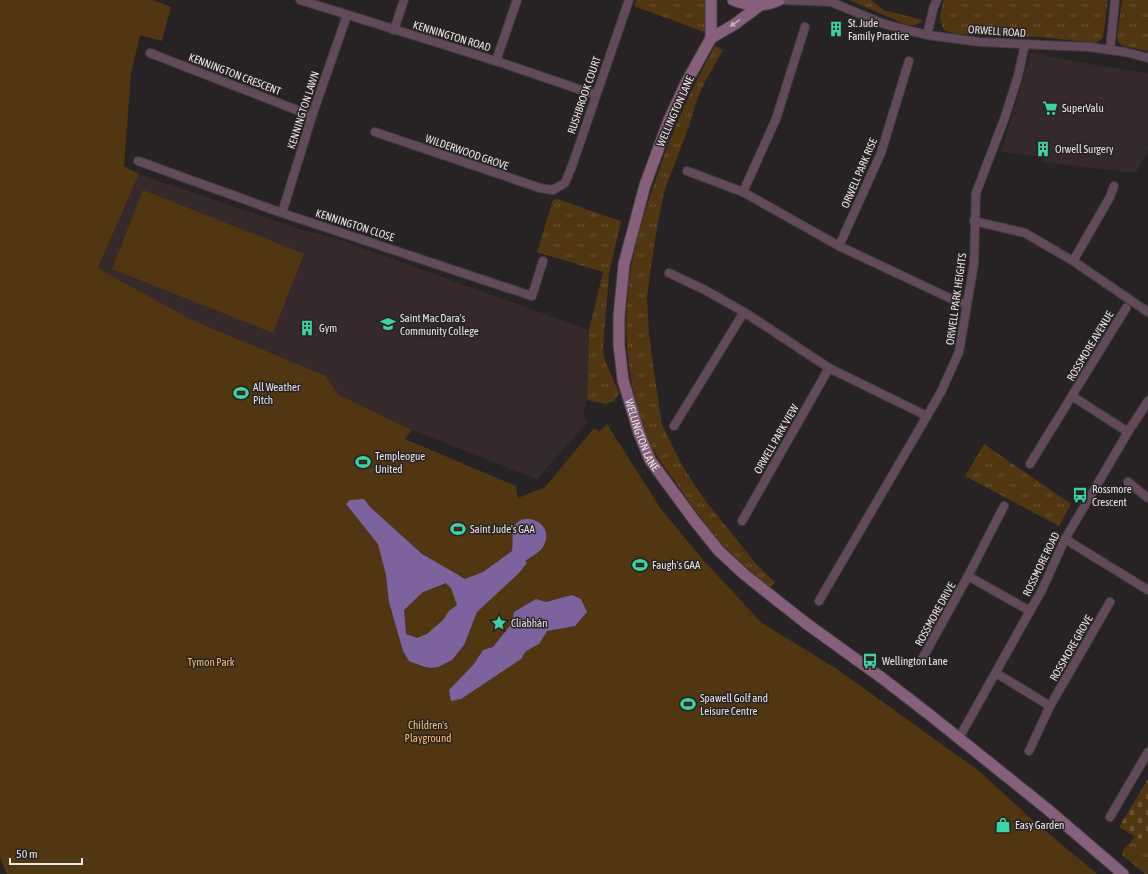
<svg xmlns="http://www.w3.org/2000/svg" width="1148" height="874" font-family="'Asap Condensed',sans-serif">
  <style>
    .built { fill: #35292b }
    .grass { fill: url(#grass-tufts) }
    .cemetery { fill: url(#cemetery-stones) }
    .green { fill: #503611 }
    .water { fill: #7d639d; fill-rule: evenodd }
    .lines { fill: none; stroke-linecap: round; stroke-linejoin: round }
    .street-casing { stroke: #423d3e; stroke-width: 10 }
    .secondary-casing { stroke: #423d3e; stroke-width: 13 }
    .street { stroke: #624a5c; stroke-width: 8 }
    .secondary { stroke: #855f7b; stroke-width: 11 }
    .oneway { fill: #c2b0bc }
    .labels { text-anchor: middle; stroke-width: 3; stroke-linejoin: round; paint-order: stroke }
    .poi-label { font-size: 11px; fill: #eae6e7; stroke: #272223; text-anchor: start }
    .street-label { font-size: 11px; fill: #eae6e7; stroke: #272223 }
    .park-label { font-size: 11px; fill: #ffbf6d; stroke: #272223 }
  </style>
  <defs>
    <pattern id="grass-tufts" width="24" height="20" patternUnits="userSpaceOnUse"><rect width="24" height="20" fill="#503611"/><path d="M3 7l-1-3M5 7V3M7 7l1-3M15 17l-1-3M17 17v-4M19 17l1-3" fill="none" stroke="#695334"/></pattern>
    <pattern id="cemetery-stones" width="16" height="16" patternUnits="userSpaceOnUse"><rect width="16" height="16" fill="#503611"/><path d="M2 7V4a2 2 0 0 1 4 0v3zM10 15v-3a2 2 0 0 1 4 0v3z" fill="#695334"/></pattern>
  </defs>
  <rect width="100%" height="100%" fill="#272223"/>
  <g class="built">
    <polygon points="1031,53 1101,66 1148,73 1148,150 1136,173 1042,162 1042,157 1001,152"/>
    <polygon points="139,174 299,229 335,238 589,330 587,400 583,415 588,422 537,479 412,430 338,395 326,376 190,319 98,268"/>
  </g>
  <g class="grass">
    <path d="M636,0H705C707,11 708,21 704,32L634,6Z"/>
    <path d="M849,0H871L883,10L923,20C918,25 914,25 907,25Z"/>
    <path d="M944,0H1108L1103,38L1096,43L1040,37L955,34L944,30C938,17 940,13 944,0Z"/>
    <polygon points="1122,0 1148,0 1148,51 1123,46 1119,43 1117,38"/>
    <path d="M715,46L723,50L705,82L698,97L688,129L664,192L655,239L650,273L647,298L649,334L653,365L662,425L683,467L704,499L758,566L775,582L770,587C752,573 735,558 720,542C704,524 690,503 676,483C666,469 654,454 647,437C623,377 621,306 636,243C642,220 649,198 657,176C672,131 691,88 715,46Z"/>
    <polygon points="557,199 621,221 609,274 603,346 604,358 619,393 614,401 606,404 587,400 589,330 603,272 537,252 553,200"/>
    <polygon points="984,444 1071,504 1059,526 965,476"/>
    <polygon points="1135,837 1148,842 1148,874 1145,874 1122,855 1123,850"/>
  </g>
  <polygon class="cemetery" points="1148,779 1148,842 1135,837 1119,827"/>
  <g class="green">
    <polygon points="0,0 153,0 171,7 162,41 140,35 131,74 124,166 139,174 98,268 190,319 326,376 339,395 412,430 405,439 516,486 518,498 545,487 594,428 599,432 607,424 661,509 704,561 762,623 837,669 979,771 1035,822 1097,874 7,874 0,858"/>
    <polygon points="143,190 304,254 273,333 112,269"/>
  </g>
  <g class="water">
    <path d="M364,499L370,507L422,554L465,579L483,572L512,551C513,545 512,536 513,529C519,509 556,521 544,545C541,552 531,557 525,561L527,563L519,573L477,612L464,645L452,660L438,667L431,668L422,666L409,661L403,651L389,602L386,575L378,544L346,504L350,500ZM446,583L451,588L457,605L449,611L443,620L427,634L417,638L406,634L404,610L423,592Z"/>
    <polygon points="572,595 581,599 587,612 575,626 547,631 539,644 526,651 521,659 461,699 451,701 449,690 474,664 483,650 493,647 512,623 514,612 536,599 546,602"/>
  </g>
  <g class="lines">
    <g class="street-casing">
      <g id="street">
        <polyline points="300,0 496,61 596,95"/>
        <polyline points="785,0 831,2 884,24 927,35 980,42 1089,47 1125,52 1148,58"/>
        <polyline points="394,30 404,0"/>
        <polyline points="927,35 934,6 937,0"/>
        <polyline points="1110,50 1115,0"/>
        <polyline points="150,53 312,116"/>
        <polyline points="496,61 517,0"/>
        <polyline points="375,132 540,188 553,190 565,183 572,166 629,0"/>
        <polyline points="138,161 282,213 532,296 543,261"/>
        <polyline points="687,171 743,192 839,246 958,302 967,304"/>
        <polyline points="743,192 776,119 805,27"/>
        <polyline points="282,213 312,116 347,15"/>
        <polyline points="974,221 1025,233 1073,261 1148,312"/>
        <polyline points="839,246 881,153 909,61"/>
        <polyline points="1073,261 1110,197 1114,186"/>
        <polyline points="669,273 705,290 744,312 829,368 927,416"/>
        <polyline points="1072,396 1128,432"/>
        <polyline points="674,426 744,312"/>
        <polyline points="1030,464 1126,308"/>
        <polyline points="1128,482 1148,498"/>
        <polyline points="742,521 829,368"/>
        <polyline points="1065,539 1148,590"/>
        <polyline points="968,576 1030,611"/>
        <polyline points="819,601 927,416 941,392 959,352 974,263 976,193 1005,117 1018,76 1025,44"/>
        <polyline points="921,661 968,576 1004,506"/>
        <polyline points="996,673 1050,706"/>
        <polyline points="959,738 1030,611 1042,590 1065,539 1128,432 1148,401"/>
        <polyline points="1029,751 1050,706 1110,602"/>
        <polyline points="1110,817 1148,752"/>
      </g>
    </g>
    <g class="secondary-casing">
      <g id="secondary">
        <path id="s1" d="M711,0V38L686,83L669,120L645,185L624,264L619,316V345L623,380L639,433L650,460L694,520L719,551L745,575L807,624L882,678L930,715L1046,808L1123,874"/>
        <path d="M733,0C748,6 764,7 779,0"/>
        <polyline points="711,38 735,24 759,6"/>
      </g>
    </g>
    <use href="#street" class="street"/>
    <use href="#secondary" class="secondary"/>
  </g>
  <defs><path id="oneway-solid" d="M-6-.8H1V-3.2L6.5 0L1 3.2V.8H-6Z"/></defs>
  <use class="oneway" href="#oneway-solid" transform="translate(735 23) rotate(146)"/>
  <defs>
    <g id="building-bare" transform="scale(1.2)"><path d="M-4-6H4V6H1V3H-1V6H-4ZM-2.5-4.3h1.7v1.8h-1.7ZM.8-4.3h1.7v1.8H.8ZM-2.5-1h1.7V.8h-1.7ZM.8-1h1.7V.8H.8Z" fill="#3bd4a4" stroke="#272223" stroke-width="2.5" paint-order="stroke"/></g>
    <g id="supermarket-bare" transform="scale(1.2)"><path d="M-6-5.5h2.5l.6 2H6L4.5 2H-2.5L-4.4-4H-6ZM-1.5 3.2a1.3 1.3 0 1 0 .1 0ZM3 3.2a1.3 1.3 0 1 0 .1 0Z" fill="#3bd4a4" stroke="#272223" stroke-width="2.5" paint-order="stroke"/></g>
    <g id="school-bare" transform="scale(1.2)"><path d="M0-5L7-2L0 1L-7-2ZM-4 1L0 2.5L4 1V4Q0 6-4 4Z" fill="#3bd4a4" stroke="#272223" stroke-width="2.5" paint-order="stroke"/></g>
    <g id="stadium-bare" transform="scale(1.2)"><path d="M0-5a6.5 5 0 1 0 0 10a6.5 5 0 1 0 0-10ZM-3.5-1.8h7v3.6h-7Z" fill="#3bd4a4" stroke="#272223" stroke-width="2.5" paint-order="stroke"/></g>
    <g id="bus-bare" transform="scale(1.2)"><path d="M-5-6H5V4H4V6H2V4H-2V6H-4V4H-5ZM-3.5-4V0h7V-4ZM-3.5 1.2v1.5H-2V1.2ZM2 1.2v1.5H3.5V1.2Z" fill="#3bd4a4" stroke="#272223" stroke-width="2.5" paint-order="stroke"/></g>
    <g id="sight-bare" transform="scale(1.2)"><path d="M0-6L1.8-2.2L6-1.7L2.9 1.2L3.7 5.4L0 3.3L-3.7 5.4L-2.9 1.2L-6-1.7L-1.8-2.2Z" fill="#3bd4a4" stroke="#272223" stroke-width="2.5" paint-order="stroke"/></g>
    <g id="shop-bare" transform="scale(1.2)"><path d="M-5-2.5h2.3a2.7 3.5 0 0 1 5.4 0H5L5.5 6h-11ZM-1.5-2.5h3a1.5 2.3 0 0 0-3 0Z" fill="#3bd4a4" stroke="#272223" stroke-width="2.5" paint-order="stroke"/></g>
  </defs>
  <g fill-rule="evenodd">
    <use href="#building-bare" x="836" y="29"/>
    <use href="#supermarket-bare" x="1050" y="108"/>
    <use href="#building-bare" x="1043" y="149"/>
    <use href="#school-bare" x="388" y="324"/>
    <use href="#building-bare" x="307" y="328"/>
    <use href="#stadium-bare" x="241" y="393"/>
    <use href="#stadium-bare" x="363" y="462"/>
    <use href="#bus-bare" x="1080" y="495"/>
    <use href="#stadium-bare" x="458" y="529"/>
    <use href="#stadium-bare" x="640" y="565"/>
    <use href="#sight-bare" x="499" y="623"/>
    <use href="#bus-bare" x="870" y="661"/>
    <use href="#stadium-bare" x="688" y="704"/>
    <use href="#shop-bare" x="1003" y="825"/>
  </g>
  <g class="labels">
    <g class="poi-label">
      <text x="848" y="27">St. Jude<tspan x="848" dy="13">Family Practice</tspan></text>
      <text x="1062" y="112">SuperValu</text>
      <text x="1055" y="153">Orwell Surgery</text>
      <text x="400" y="322">Saint Mac Dara's<tspan x="400" dy="13">Community College</tspan></text>
      <text x="319" y="332">Gym</text>
      <text x="253" y="391">All Weather<tspan x="253" dy="13">Pitch</tspan></text>
      <text x="375" y="460">Templeogue<tspan x="375" dy="13">United</tspan></text>
      <text x="1092" y="493">Rossmore<tspan x="1092" dy="13">Crescent</tspan></text>
      <text x="470" y="533">Saint Jude's GAA</text>
      <text x="652" y="569">Faugh's GAA</text>
      <text x="511" y="627">Cliabhán</text>
      <text x="882" y="665">Wellington Lane</text>
      <text x="700" y="702">Spawell Golf and<tspan x="700" dy="13">Leisure Centre</tspan></text>
      <text x="1015" y="829">Easy Garden</text>
    </g>
    <g class="street-label">
      <text transform="translate(997 31) rotate(4)" y="4">ORWELL ROAD</text>
      <text transform="translate(452 36) rotate(17)" y="4">KENNINGTON ROAD</text>
      <text transform="translate(235 74) rotate(21)" y="4">KENNINGTON CRESCENT</text>
      <text transform="translate(584 95) rotate(-71)" y="4">RUSHBROOK COURT</text>
      <text transform="translate(303 110) rotate(-72)" y="4">KENNINGTON LAWN</text>
      <text transform="translate(675 111) rotate(-66)" y="4">WELLINGTON LANE</text>
      <text transform="translate(467 152) rotate(19)" y="4">WILDERWOOD GROVE</text>
      <text transform="translate(859 173) rotate(-67)" y="4">ORWELL PARK RISE</text>
      <text transform="translate(355 225) rotate(18)" y="4">KENNINGTON CLOSE</text>
      <text transform="translate(956 299) rotate(-82)" y="4">ORWELL PARK HEIGHTS</text>
      <text transform="translate(1090 346) rotate(-59)" y="4">ROSSMORE AVENUE</text>
      <text dy="4" stroke="none"><textPath href="#s1" startOffset="456">WELLINGTON LANE</textPath></text>
      <text transform="translate(776 439) rotate(-60)" y="4">ORWELL PARK VIEW</text>
      <text transform="translate(1041 564) rotate(-64)" y="4">ROSSMORE ROAD</text>
      <text transform="translate(935 614) rotate(-61)" y="4">ROSSMORE DRIVE</text>
      <text transform="translate(1071 648) rotate(-60)" y="4">ROSSMORE GROVE</text>
    </g>
    <g class="park-label">
      <text x="211" y="666">Tymon Park</text>
      <text x="428" y="729">Children's<tspan x="428" dy="13">Playground</tspan></text>
    </g>
  </g>
  <path d="M10 858v6h72v-6" fill="none" stroke="#eae6e7" stroke-width="2"/>
  <text x="16" y="858" font-size="12" fill="#eae6e7" stroke="#272223" stroke-width="3" paint-order="stroke">50 m</text>
</svg>
